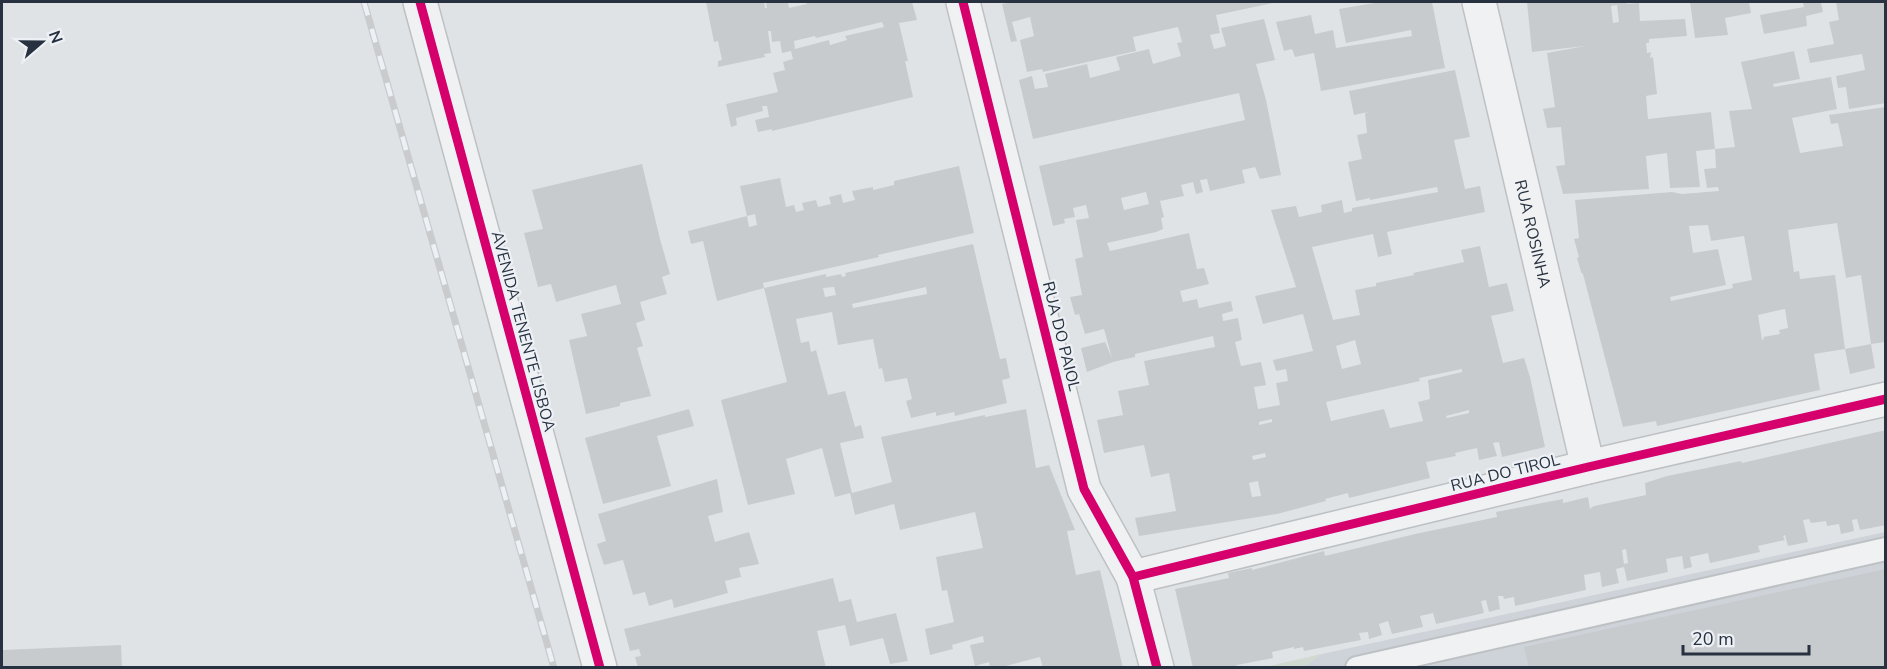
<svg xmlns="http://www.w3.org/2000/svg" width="1887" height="669" font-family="'Nunito Sans',sans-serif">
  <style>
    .built { fill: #ced3d9 }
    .green { fill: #d1dad1 }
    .building { fill: #c8cbce; fill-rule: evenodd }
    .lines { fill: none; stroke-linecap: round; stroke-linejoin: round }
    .lane-casing { stroke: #bec1c4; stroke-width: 26 }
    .street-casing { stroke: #bec1c4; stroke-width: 36 }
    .lane { stroke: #f0f1f2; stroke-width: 22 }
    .street { stroke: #f0f1f2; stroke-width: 33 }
    .rail-casing { stroke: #c9cbcd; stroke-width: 7 }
    .rail { stroke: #edf1f6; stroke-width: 4.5; stroke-dasharray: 14; stroke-linecap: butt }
    .cycleway-casing { stroke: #edf1f6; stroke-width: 13 }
    .cycleway { stroke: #d6006c; stroke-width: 9 }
    .labels { text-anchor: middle; stroke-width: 4.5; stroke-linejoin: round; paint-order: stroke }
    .street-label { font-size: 16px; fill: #27313f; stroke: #edf1f6 }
  </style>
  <rect width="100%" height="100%" fill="#e0e3e6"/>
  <polygon class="built" points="1885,532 1885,667 1267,668 1322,654"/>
  <polygon class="green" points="1322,654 1304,667 1267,667 1273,665"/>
  <g class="building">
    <path d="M706,2H764L765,8H767L766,2H788L789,8L807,4L806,2H912L917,20L899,23L908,61H905L913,97L772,131V129L758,132L755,120L769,117L767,106H762L763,111L736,118L737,125L731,127L726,104L778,92L773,73L785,70L783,62L793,59L791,51L782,53L780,41L772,42L771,31H768L771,53L764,54L765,57L718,67V61L722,60L718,41L714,42ZM882,22L884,27L845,36L847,40L830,45L829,40L795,49L794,41L815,36L816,38Z"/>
    <path d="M1011,2H1278L1216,15L1220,33L1210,35L1214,49L1226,46L1221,28L1264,19L1275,60L1256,64L1266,100L1281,175L1260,179L1255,167L1242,170L1245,183L1210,191L1207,179L1200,180L1203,192L1196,194L1193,182L1181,185L1184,196L1160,201L1164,217L1161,218L1163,229L1156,232L1107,243L1110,251L1189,233L1197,269L1204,268L1209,284L1180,291L1183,302L1197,299L1199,308L1231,301L1233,311L1222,314L1223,321L1238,318L1242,340L1235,342L1241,366L1261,362L1266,385L1254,387L1258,409L1280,405L1276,383L1288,381L1286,369L1276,371L1273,360L1313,351L1303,314L1263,324L1255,296L1296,287L1271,210L1296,206L1299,217L1322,212L1321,205L1342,200L1344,213L1352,211V208L1438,192L1437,187L1370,200V198L1356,201L1348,162L1362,159L1357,135L1367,133L1365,113L1368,112L1354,115L1349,91L1455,70L1470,137L1454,140L1465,189L1480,186L1485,212L1387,232L1392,254L1378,257L1373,234L1312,247L1333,320L1360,315L1355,290L1376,286V283L1414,275L1413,273L1464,262L1461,250L1480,246L1489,287L1507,283L1514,311L1491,316L1503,363L1524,358L1530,377L1545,447L1502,457L1499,442L1493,443L1497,456L1479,460L1477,448L1455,453L1456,456L1426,462L1430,478L1349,498L1348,493L1325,499L1326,501L1277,514L1139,536L1135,518L1176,511L1169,473L1151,477L1144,445L1104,453L1097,420L1123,415L1118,391L1149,385L1144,361L1215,347L1213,336L1135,354V357L1113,362L1087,372L1081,348L1105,342L1112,358L1104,329L1085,334L1079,314L1075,315L1070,297L1082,295L1075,259L1083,257L1076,220L1089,218L1086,205L1073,208L1075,217L1064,219L1065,223L1053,226L1039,166L1245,120L1239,93L1033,139L1019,80L1032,76L1035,89L1048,87L1045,74L1087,64L1090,78L1120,70L1116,57L1149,49L1153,64L1181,56L1177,43L1182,42L1178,27L1133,37L1136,51L1043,72L1042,69L1027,72L1020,40L1034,36L1030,17L1012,22L1017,41L1011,42L1002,4ZM1146,192L1149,204L1124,210L1121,198ZM1355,340L1361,364L1342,369L1336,346ZM1462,369V372L1428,380L1430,399L1418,402L1423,421L1390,428L1384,409L1331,421L1326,402L1420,381L1419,378ZM1469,410V413L1447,418L1446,416ZM1272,419V422L1259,425V422ZM1265,453L1266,457L1253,460L1252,456ZM1258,481L1261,496L1252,497L1249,483Z"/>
    <polygon points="1380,2 1432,2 1445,68 1321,91 1314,53 1295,57 1292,49 1284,51 1276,22 1311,15 1315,34 1333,30 1336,48 1412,36 1411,30 1346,43 1339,9"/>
    <path d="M1527,2H1627V4L1639,3L1640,21L1685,19L1687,36L1649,39V43H1646L1647,53L1651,52L1650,58L1653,57L1657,94L1646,96L1648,119L1711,112L1715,149L1696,151L1700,187L1670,188L1667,153L1646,156L1649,189L1563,194L1556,166L1565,165L1561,127L1547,128L1543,109L1555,107L1547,53L1585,46L1532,52ZM1617,5L1619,22L1613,23L1611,6Z"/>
    <polygon points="1690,2 1749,2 1751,13 1725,18 1728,35 1695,38"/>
    <polygon points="1808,2 1821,2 1823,12 1806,16 1807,26 1764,34 1760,15 1804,7 1803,3"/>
    <polygon points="1836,2 1886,2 1886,103 1849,109 1846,87 1838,88 1836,76 1865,70 1862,54 1810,63 1807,49 1834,44 1829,22 1839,20"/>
    <path d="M1794,51L1800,79L1773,84L1774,87L1831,77L1837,109L1792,118L1800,153L1843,146L1838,123L1831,124L1829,115L1886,107V342L1871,344L1861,275L1846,278L1837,223L1788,230L1794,272L1799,271L1800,279L1835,275L1845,349L1814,354L1820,390L1657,426L1656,421L1623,427L1583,274L1581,272L1577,258L1579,257L1574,239L1579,238L1575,200L1672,192L1682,194L1719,191L1718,187L1707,188L1704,169L1716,168L1715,149L1735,147L1729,111L1752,109L1741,62ZM1708,225L1711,241L1744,236L1752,280L1732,284L1733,288L1671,301L1670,297L1726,285L1718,249L1693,253L1689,226ZM1785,309L1788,328L1779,330L1780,334L1763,337L1764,339L1762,340L1758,315Z"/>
    <polygon points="642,164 660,239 670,274 662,277 667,294 640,302 645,320 636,323 643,346 637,348 651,396 620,403 620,406 586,414 569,340 587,336 581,314 621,304 616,285 556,302 551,284 538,287 524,233 543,229 532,190"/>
    <path d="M959,166L974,233L878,255L879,257L763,283L764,288L717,301L703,241L691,244L688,231L747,216L740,186L780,178L786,207L794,205L796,212L804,210L802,203L816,200L818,207L831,204L829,197L841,194L843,203L855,200L852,191L873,187V190L894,185V181ZM755,214L757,225L749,227L747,216Z"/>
    <path d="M973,244L1000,359L1006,358L1010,378L1002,380L1007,403L955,416L954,412L936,416V412L911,418L906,401L912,399L907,378L885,382L882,368L879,369L873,339L838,345L832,312L796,319L801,343L809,341L811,352L816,350L828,395L845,391L855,427L861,425L864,438L840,443L852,493L892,482L881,437L985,415V417L1026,409L1036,468L1049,465L1075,530L1067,531L1076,575L1100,570L1123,668H1043L1040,657L998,668H990L989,662L975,666L970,645L984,642L983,636L952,645L953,649L930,655L925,629L954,622L947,590L942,591L936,557L983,548L975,512L900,530L894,504L855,515L850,493L835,497L822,448L786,459L795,494L748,505L721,400L787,382L764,288L826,274V277L841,274L842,277L846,276L845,273ZM834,287L836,295L825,297L823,288ZM926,287L927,294L853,308L852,304Z"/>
    <polygon points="1871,344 1875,368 1850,374 1845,349"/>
    <polygon points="689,409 694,426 657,436 671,486 603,504 585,438"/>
    <path d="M1886,430V525L1860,530L1857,519L1852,520L1854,531L1841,534L1839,524L1827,526L1826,521L1811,523L1809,519L1803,520L1808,542L1788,546L1785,535L1783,536L1785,540L1758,546L1760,552L1710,563L1708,553L1690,557L1692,567L1684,569L1682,556L1666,559L1668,572L1627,581L1624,567L1616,569L1619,583L1602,587L1600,572L1584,575L1586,590L1515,606L1514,597L1504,599L1503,596H1498L1500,609L1489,612L1486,600L1481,601L1484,613L1436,624L1433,613L1420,616L1423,627L1392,634L1388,621L1379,624L1382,635L1369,639L1368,632L1359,633L1361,640L1304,651L1303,647L1294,649V647L1272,652L1273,658L1237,665L1234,668H1193L1175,589L1229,578L1228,573L1252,568V570L1324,551L1325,556L1415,534L1497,517L1496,512L1542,503L1563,499V503L1588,497L1590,509L1594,506L1646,495L1645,483L1667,476L1741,461L1742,463ZM1626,549L1628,563L1624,564L1622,550Z"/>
    <polygon points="717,479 723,512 708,516 715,542 749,532 759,564 739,568 741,577 725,581 728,593 674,608 672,599 649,606 645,592 633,595 623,560 604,565 597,544 606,541 598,514"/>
    <polygon points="1886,569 1886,668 1529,668 1524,647"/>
    <polygon points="833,578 839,602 851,599 857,622 896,613 908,661 890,664 883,638 850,646 845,625 817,631 826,668 638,668 635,657 641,656 639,649 630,651 624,629"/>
    <polygon points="121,645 122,668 2,668 2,650"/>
  </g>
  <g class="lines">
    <g class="lane-casing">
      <polyline id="lane" points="1357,668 1886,549"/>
    </g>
    <g class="street-casing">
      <g id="street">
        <polyline points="420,2 600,668"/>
        <polyline points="963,2 1084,489 1133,577 1157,668"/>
        <path id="s1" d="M1479,2L1588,467"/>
        <polyline points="1133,577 1588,467 1886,399"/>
      </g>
    </g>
    <use href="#lane" class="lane"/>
    <use href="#street" class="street"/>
    <g class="rail-casing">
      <polyline id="rail" points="364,2 554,668"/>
    </g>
    <use href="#rail" class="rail"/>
    <g class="cycleway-casing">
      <g id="cycleway">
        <polyline points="420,2 600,668"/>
        <polyline points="963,2 1084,489 1133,577 1157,668"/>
        <polyline points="1133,577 1588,467 1886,399"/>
      </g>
    </g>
    <use href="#cycleway" class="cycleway"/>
  </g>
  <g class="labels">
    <g class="street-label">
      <text dy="6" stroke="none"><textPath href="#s1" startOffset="238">RUA ROSINHA</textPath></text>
      <text transform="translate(524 331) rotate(75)" y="6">AVENIDA TENENTE LISBOA</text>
      <text transform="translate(1062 336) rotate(76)" y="6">RUA DO PAIOL</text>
      <text transform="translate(1505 472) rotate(-14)" y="6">RUA DO TIROL</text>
    </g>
  </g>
  <rect width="1887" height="669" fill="none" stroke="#27313f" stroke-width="6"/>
  <g transform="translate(42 42) rotate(70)" stroke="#edf1f6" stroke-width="4.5" paint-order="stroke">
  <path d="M0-4.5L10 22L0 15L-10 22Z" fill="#27313f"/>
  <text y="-9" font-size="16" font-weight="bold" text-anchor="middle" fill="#27313f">N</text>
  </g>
  <path d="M1683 645v9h126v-9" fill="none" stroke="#27313f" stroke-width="3"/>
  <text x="1692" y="645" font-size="18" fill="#27313f" stroke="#edf1f6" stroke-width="4.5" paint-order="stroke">20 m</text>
</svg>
